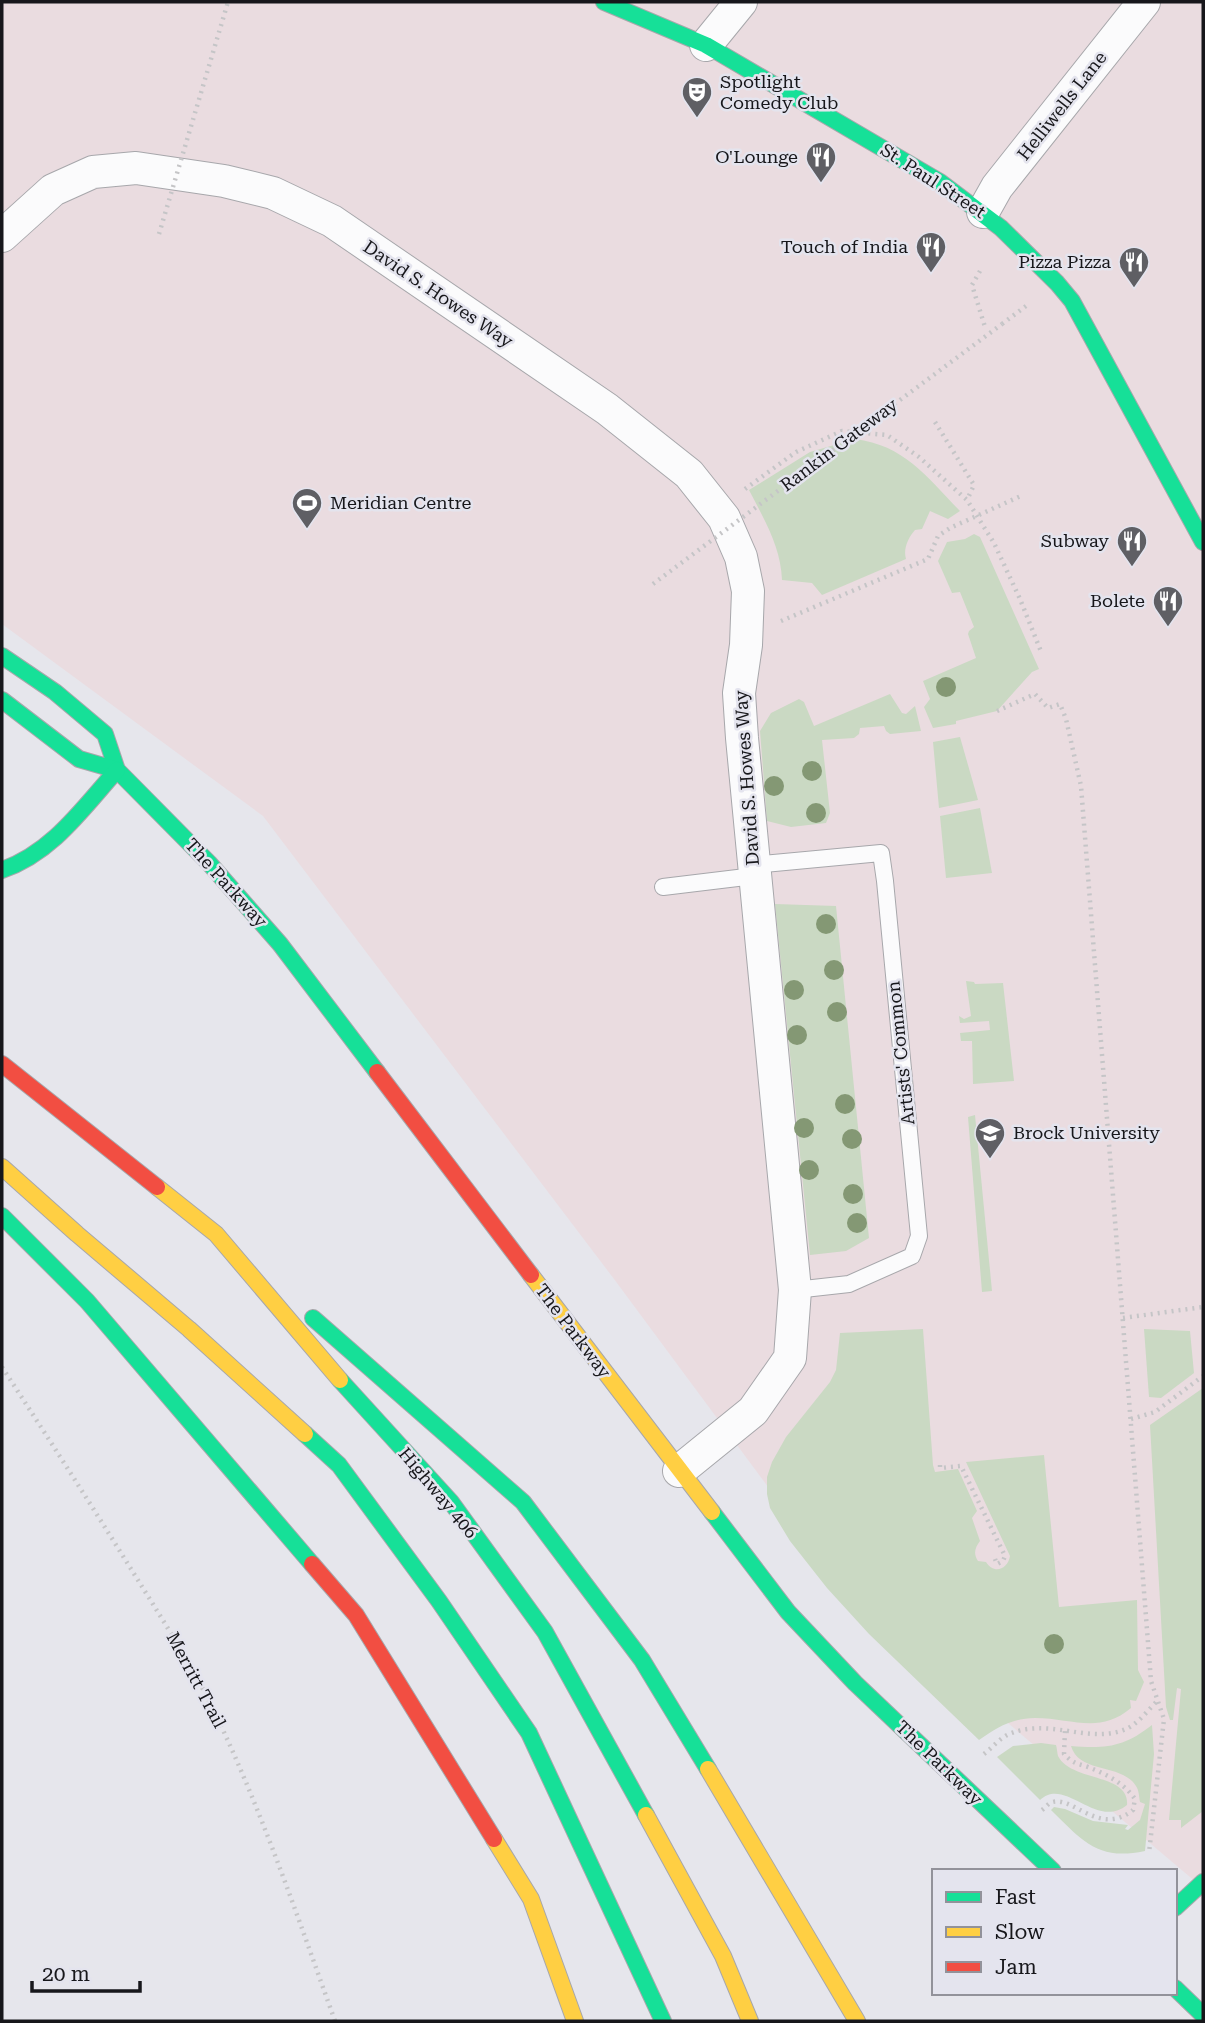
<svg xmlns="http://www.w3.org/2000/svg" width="1205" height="2023" font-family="'Roboto Serif',serif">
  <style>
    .commercial { fill: #eadce0 }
    .green { fill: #cad9c3 }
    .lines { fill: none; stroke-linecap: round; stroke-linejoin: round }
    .lane-casing { stroke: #a7a7ab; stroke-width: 18 }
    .street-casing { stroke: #a7a7ab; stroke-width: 34 }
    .fast-casing { stroke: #a7a7ab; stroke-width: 18 }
    .slow-casing { stroke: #a7a7ab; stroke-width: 18 }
    .jam-casing { stroke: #a7a7ab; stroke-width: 18 }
    .path { stroke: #c5c5c7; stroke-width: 4.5; stroke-dasharray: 2 5; stroke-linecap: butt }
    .lane { stroke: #fbfbfc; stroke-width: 16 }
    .street { stroke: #fbfbfc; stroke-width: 32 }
    .fast { stroke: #16e098; stroke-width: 16 }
    .slow { stroke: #ffcf43; stroke-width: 16 }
    .jam { stroke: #f24e42; stroke-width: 16 }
    .path-bridge { stroke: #c5c5c7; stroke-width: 4.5; stroke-dasharray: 2 5; stroke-linecap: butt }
    .tree { fill: #849874 }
    .labels { text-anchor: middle; stroke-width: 5; stroke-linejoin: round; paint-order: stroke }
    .poi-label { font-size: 18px; fill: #17171b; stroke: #e4e4ee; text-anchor: end }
    .street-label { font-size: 18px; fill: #17171b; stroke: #e4e4ee }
  </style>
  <rect width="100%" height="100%" fill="#e6e6ec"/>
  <polygon class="commercial" points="2,2 1203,2 1203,1888 834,1576 614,1279 263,816 2,624"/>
  <g class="green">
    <path d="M855,439C904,445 927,477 960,511L948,519L930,511L922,529L915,530C908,538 903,549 906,559L822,595L812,583L782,580C781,547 764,519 749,490L810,452Z"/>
    <polygon points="974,534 980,537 1039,669 1032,672 997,711 956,721 956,724 933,728 924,707 930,699 923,681 976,658 968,634 969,631 974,627 960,592 952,593 938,561 947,542 965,539"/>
    <polygon points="890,694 902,713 906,714 915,706 921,731 890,734 886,731 884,726 860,728 859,734 854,738 822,740 830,813 826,823 791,827 767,821 760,731 771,713 799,699 804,702 814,726"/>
    <polygon points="960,737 978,800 939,808 933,742"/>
    <polygon points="980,808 992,873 946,878 940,816"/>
    <polygon points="775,904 836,906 869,1238 846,1251 810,1255"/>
    <polygon points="966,981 974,982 975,984 1003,983 1014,1081 973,1084 972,1041 961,1041 960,1033 990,1030 989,1021 960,1023 959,1016 964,1019 971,1016"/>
    <polygon points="975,1115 992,1291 982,1292 968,1117"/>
    <path d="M923,1329L933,1465L935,1472L958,1469L977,1511L972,1518L980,1541C975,1548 973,1553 978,1561L986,1562C994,1575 1008,1569 1010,1556L966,1462L1044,1455L1059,1607L1137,1600L1138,1670L1144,1682L1136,1701L1130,1700L1131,1708C1099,1735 1072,1718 1035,1718C1013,1718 997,1727 979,1740L869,1634L827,1588L790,1541L770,1508L767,1494V1477L772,1462L786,1437L830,1382L836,1370L840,1333Z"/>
    <polygon points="1144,1329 1190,1331 1194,1373 1161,1398 1149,1397"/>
    <polygon points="1203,1388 1203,1811 1181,1828 1181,1820 1169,1820 1181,1689 1177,1688 1173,1720 1170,1720 1166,1707 1150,1425"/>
    <path d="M1152,1725L1154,1754L1145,1851C1097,1861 1083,1841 1051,1810L1054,1807L1065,1809L1093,1821L1128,1825L1125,1829L1128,1830L1140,1820L1145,1804L1140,1802C1139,1797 1139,1790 1136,1786C1122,1763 1079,1774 1071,1746C1106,1749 1124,1747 1152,1725Z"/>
    <path d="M1041,1743L1056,1745C1057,1748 1057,1752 1058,1756C1071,1782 1130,1773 1127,1805C1096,1830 1065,1776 1040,1800L997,1757L1013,1746Z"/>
  </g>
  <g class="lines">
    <g class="lane-casing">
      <g id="lane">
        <polyline points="753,865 881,853 885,881 919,1236 912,1256 849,1284 795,1290"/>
        <polyline points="663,887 754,876"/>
      </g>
    </g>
    <g class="street-casing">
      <g id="street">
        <polyline points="706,45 741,2"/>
        <polyline points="983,212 997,187 1144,2"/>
        <polyline points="2,236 53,190 93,172 136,168 224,181 273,193 332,221 607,409 689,474 724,518 741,557 748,591 746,645 739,693 742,738 795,1290 790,1358 753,1411 679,1471"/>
      </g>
    </g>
    <g class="fast-casing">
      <g id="fast">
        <polyline points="604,2 706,45 940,182 1001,228 1057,283 1072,301 1203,542"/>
        <polyline points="2,656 55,692 105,734 117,770 209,863 280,944 377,1072"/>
        <polyline points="2,700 79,759 117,770"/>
        <path d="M2,870C52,853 83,808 117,770"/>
        <polyline points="2,1216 87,1301 312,1564"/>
        <polyline points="313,1318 523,1502 642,1660 708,1769"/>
        <polyline points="340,1380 451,1502 545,1632 646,1815"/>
        <polyline points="305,1434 339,1465 439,1601 529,1733 663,2021"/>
        <polyline points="712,1512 788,1612 855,1683 1053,1871"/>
        <polyline points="1175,1908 1203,1882"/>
        <polyline points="1175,1988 1203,2015"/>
      </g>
    </g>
    <g class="slow-casing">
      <g id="slow">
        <polyline points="2,1167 77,1234 189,1329 305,1434"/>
        <polyline points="157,1187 216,1234 340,1380"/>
        <polyline points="531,1275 712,1512"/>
        <polyline points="708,1769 857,2021"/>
        <polyline points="646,1815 723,1956 750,2021"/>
        <polyline points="494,1839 531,1899 575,2021"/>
      </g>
    </g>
    <g class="jam-casing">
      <g id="jam">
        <polyline points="2,1064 157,1187"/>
        <polyline points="377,1072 531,1275"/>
        <polyline points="312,1564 356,1615 494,1839"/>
      </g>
    </g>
    <g class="path">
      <polyline points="980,271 972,285 985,327"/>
      <polyline points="1002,324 1026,306"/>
      <polyline points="935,422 974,485 967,500"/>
      <polyline points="745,489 796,452 842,431 887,435 919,457 967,500 994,543 1020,599 1042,654"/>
      <polyline points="781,621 928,559 938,536 950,528 1023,495"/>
      <polyline points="997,711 1035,694 1048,708 1060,704 1066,719 1081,786 1151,1681 1164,1719 1149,1853"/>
      <polyline points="1123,1318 1203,1307"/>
      <path d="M2,1367C47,1436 92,1506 136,1577C164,1622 193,1667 216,1715C263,1814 298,1918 335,2021"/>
      <polyline points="1131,1419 1155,1412 1203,1376"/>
      <polyline points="940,1465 940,1468 961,1466 1005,1556 1003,1561 997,1564 995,1559"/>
      <path d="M984,1754C992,1748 1000,1738 1009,1734C1050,1717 1089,1745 1126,1729C1138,1724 1149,1709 1158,1700"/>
      <path d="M1042,1810C1045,1808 1047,1805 1050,1803C1072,1793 1098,1838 1133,1810L1135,1799C1124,1783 1106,1774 1088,1767C1076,1763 1074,1764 1064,1754L1065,1730"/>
    </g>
    <use href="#lane" class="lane"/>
    <use href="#street" class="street"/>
    <use href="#fast" class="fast"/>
    <use href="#slow" class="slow"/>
    <use href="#jam" class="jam"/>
    <g class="path-bridge">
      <polyline points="159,234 228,2"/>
      <polyline points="653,584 1002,324"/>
    </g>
  </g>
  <g class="tree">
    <circle cx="946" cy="687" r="10"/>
    <circle cx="812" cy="771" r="10"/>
    <circle cx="774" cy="786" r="10"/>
    <circle cx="816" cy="813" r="10"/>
    <circle cx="826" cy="924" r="10"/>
    <circle cx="834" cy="970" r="10"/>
    <circle cx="794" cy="990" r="10"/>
    <circle cx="837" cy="1012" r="10"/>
    <circle cx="797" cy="1035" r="10"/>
    <circle cx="845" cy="1104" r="10"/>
    <circle cx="804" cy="1128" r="10"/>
    <circle cx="852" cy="1139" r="10"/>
    <circle cx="809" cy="1170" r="10"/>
    <circle cx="853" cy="1194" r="10"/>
    <circle cx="857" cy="1223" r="10"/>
    <circle cx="1054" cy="1644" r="10"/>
  </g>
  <defs>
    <g id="theatre-pin" transform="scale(1.575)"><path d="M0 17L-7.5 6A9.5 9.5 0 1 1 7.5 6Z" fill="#5f5f64" stroke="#e4e4ee"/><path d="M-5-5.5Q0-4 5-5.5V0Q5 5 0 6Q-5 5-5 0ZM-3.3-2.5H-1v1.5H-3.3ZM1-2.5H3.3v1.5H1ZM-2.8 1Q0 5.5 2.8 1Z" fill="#fff"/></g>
    <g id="restaurant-pin" transform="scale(1.575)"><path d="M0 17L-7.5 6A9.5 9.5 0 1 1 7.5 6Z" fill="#5f5f64" stroke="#e4e4ee"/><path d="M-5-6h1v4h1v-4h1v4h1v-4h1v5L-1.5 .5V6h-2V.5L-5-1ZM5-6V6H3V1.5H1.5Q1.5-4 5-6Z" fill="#fff"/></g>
    <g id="stadium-pin" transform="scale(1.575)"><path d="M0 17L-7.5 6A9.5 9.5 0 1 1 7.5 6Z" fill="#5f5f64" stroke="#e4e4ee"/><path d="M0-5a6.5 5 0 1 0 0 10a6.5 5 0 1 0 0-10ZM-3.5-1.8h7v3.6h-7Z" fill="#fff"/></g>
    <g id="university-pin" transform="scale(1.575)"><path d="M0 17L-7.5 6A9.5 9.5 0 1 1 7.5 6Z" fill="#5f5f64" stroke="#e4e4ee"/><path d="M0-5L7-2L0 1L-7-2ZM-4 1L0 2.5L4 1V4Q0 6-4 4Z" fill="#fff"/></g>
  </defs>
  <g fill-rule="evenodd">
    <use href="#theatre-pin" x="697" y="92"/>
    <use href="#restaurant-pin" x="821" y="157"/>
    <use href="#restaurant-pin" x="931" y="247"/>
    <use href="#restaurant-pin" x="1134" y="262"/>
    <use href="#stadium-pin" x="307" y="503"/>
    <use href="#restaurant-pin" x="1132" y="541"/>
    <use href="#restaurant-pin" x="1168" y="601"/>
    <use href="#university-pin" x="990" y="1133"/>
  </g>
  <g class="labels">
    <g class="poi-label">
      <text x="720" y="88" text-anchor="start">Spotlight<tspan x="720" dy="21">Comedy Club</tspan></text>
      <text x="798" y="163">O'Lounge</text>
      <text x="908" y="253">Touch of India</text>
      <text x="1111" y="268">Pizza Pizza</text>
      <text x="330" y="509" text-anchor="start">Meridian Centre</text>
      <text x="1109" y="547">Subway</text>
      <text x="1145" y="607">Bolete</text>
      <text x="1013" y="1139" text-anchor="start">Brock University</text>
    </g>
    <g class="street-label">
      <text transform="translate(1062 106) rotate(-52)" y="6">Helliwells Lane</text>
      <text transform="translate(933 181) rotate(33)" y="6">St. Paul Street</text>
      <text transform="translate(438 294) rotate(34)" y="6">David S. Howes Way</text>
      <text transform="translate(839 445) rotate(-37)" y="6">Rankin Gateway</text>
      <text transform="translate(747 778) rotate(-94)" y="6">David S. Howes Way</text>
      <text transform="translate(226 883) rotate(48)" y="6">The Parkway</text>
      <text transform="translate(901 1053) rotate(-96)" y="6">Artists' Common</text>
      <text transform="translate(573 1331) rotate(53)" y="6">The Parkway</text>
      <text transform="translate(438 1493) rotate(50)" y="6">Highway 406</text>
      <text transform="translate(196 1680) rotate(62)" y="6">Merritt Trail</text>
      <text transform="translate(939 1763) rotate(44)" y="6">The Parkway</text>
    </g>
  </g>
  <rect width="1205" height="2023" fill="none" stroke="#17171b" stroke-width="7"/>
  <rect x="932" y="1869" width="245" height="126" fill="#e4e4ee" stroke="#92929a" stroke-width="2"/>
  <rect x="946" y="1892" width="35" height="10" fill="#16e098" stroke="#92929a" stroke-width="2"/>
  <text x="995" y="1904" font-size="21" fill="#17171b">Fast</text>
  <rect x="946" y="1927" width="35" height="10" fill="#ffcf43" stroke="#92929a" stroke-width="2"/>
  <text x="995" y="1939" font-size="21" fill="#17171b">Slow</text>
  <rect x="946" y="1962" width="35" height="10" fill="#f24e42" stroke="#92929a" stroke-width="2"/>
  <text x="995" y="1974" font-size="21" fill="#17171b">Jam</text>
  <path d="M32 1981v10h108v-10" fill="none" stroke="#17171b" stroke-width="3.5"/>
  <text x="42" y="1981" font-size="21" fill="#17171b" stroke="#e4e4ee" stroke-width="5" paint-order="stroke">20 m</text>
</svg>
